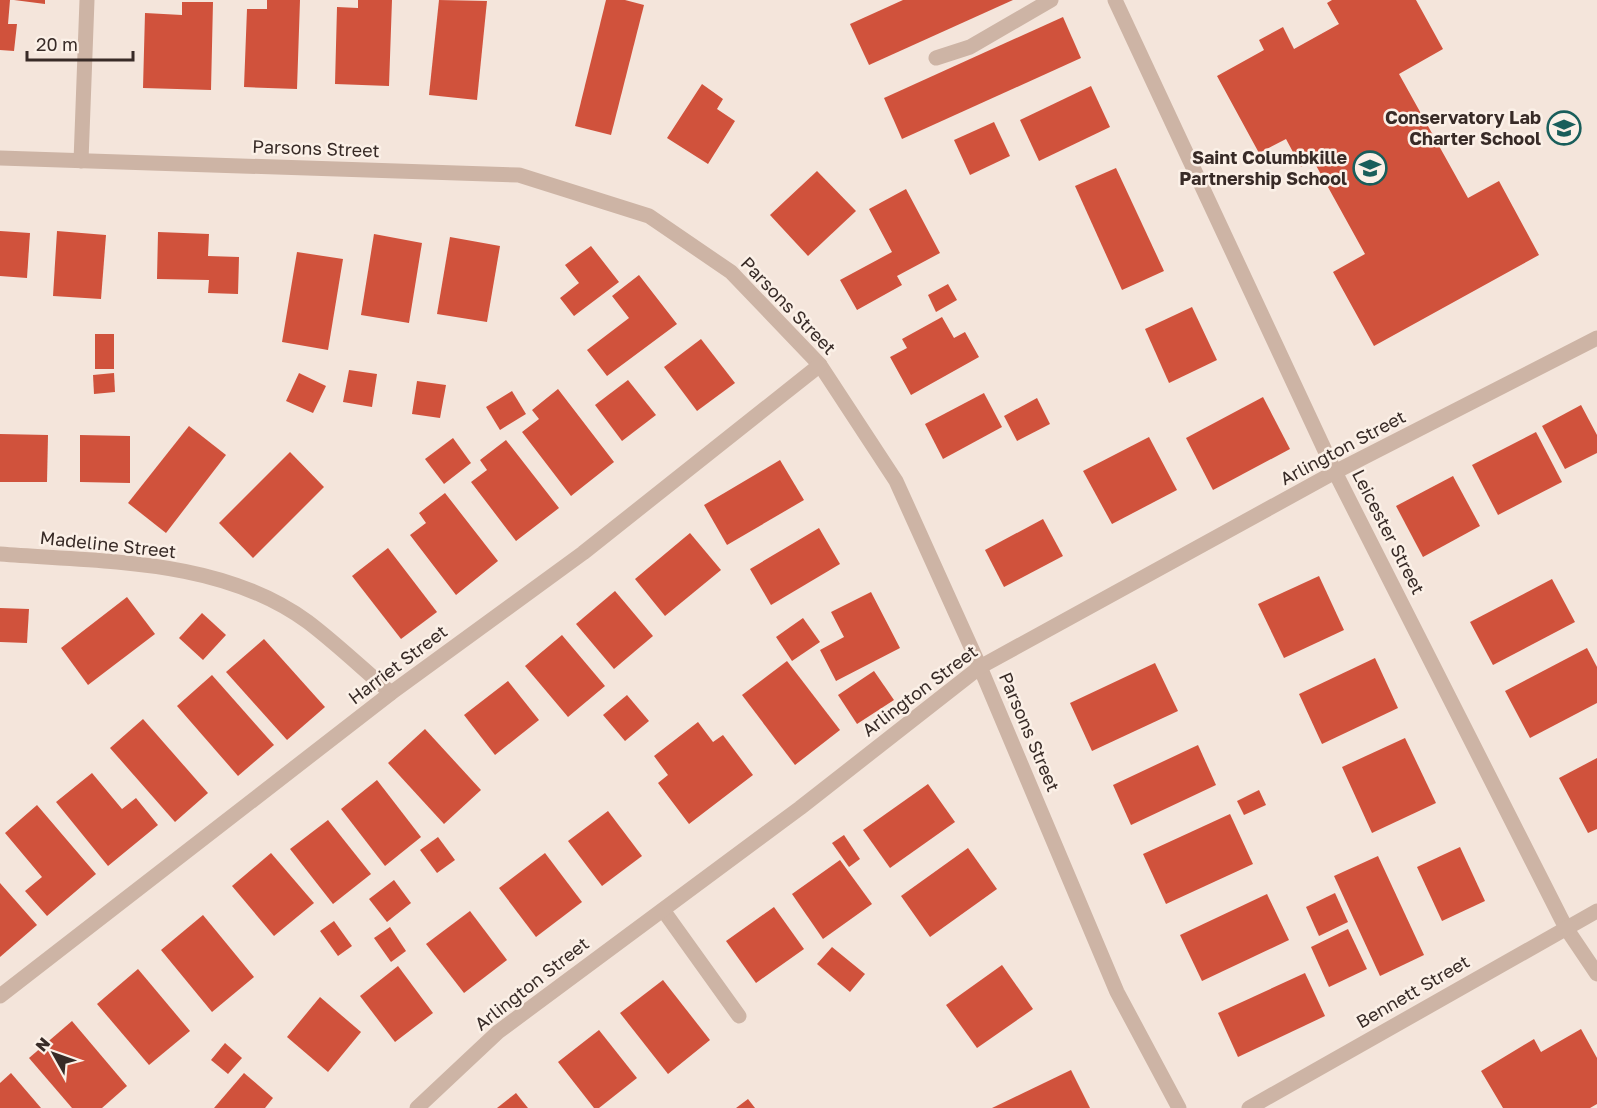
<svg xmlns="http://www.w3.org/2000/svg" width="1597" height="1108" font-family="'Golos Text',sans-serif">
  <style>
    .building { fill: #d0523c }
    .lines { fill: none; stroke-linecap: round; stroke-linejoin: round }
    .minor { stroke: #cdb4a5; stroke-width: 15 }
    .labels { text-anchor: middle; stroke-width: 5; stroke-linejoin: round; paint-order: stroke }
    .poi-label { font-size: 18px; font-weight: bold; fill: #382b27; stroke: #fbf0e7; text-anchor: end }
    .street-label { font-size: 18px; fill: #382b27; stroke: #fbf0e7 }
  </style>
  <rect width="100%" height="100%" fill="#f4e5db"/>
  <g class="building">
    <polygon points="0,0 10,0 8,24 17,24 14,51 0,50"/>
    <polygon points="14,0 45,0 45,4"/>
    <polygon points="267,0 300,0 297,89 244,87 247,9 267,9"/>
    <polygon points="358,0 392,0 389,86 335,84 337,7 358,8"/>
    <polygon points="439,0 487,1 477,100 429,95"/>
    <polygon points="606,0 625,0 644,5 611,135 575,126"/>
    <polygon points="903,0 1013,0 869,65 850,24"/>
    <polygon points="1332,0 1416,0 1443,49 1399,74 1468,198 1499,181 1539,255 1374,346 1333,272 1365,254 1313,160 1301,167 1286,139 1259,153 1217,76 1264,50 1259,40 1283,27 1294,49 1339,24 1327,3"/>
    <polygon points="182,2 213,2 211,90 143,88 145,13 182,15"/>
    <polygon points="1063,17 1081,58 902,139 884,98"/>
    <polygon points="702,84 723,99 717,109 735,121 708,164 667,138"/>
    <polygon points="1091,86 1110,127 1039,161 1020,120"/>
    <polygon points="994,122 1010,156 970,175 954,140"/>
    <polygon points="1116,168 1164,271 1122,290 1075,186"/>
    <polygon points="817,171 856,211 808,256 770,215"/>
    <polygon points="906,189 940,253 897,276 902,285 857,310 840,280 892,252 869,209"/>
    <polygon points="0,231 30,233 27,278 0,276"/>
    <polygon points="57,231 106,235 101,299 53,296"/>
    <polygon points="158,232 209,234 208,256 239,257 238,294 208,293 209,280 157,279"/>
    <polygon points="374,234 422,243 409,323 361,315"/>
    <polygon points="450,237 500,246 487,322 437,314"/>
    <polygon points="591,246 619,282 574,316 560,298 579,283 565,265"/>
    <polygon points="297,252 343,259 328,350 282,342"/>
    <polygon points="639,275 677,324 607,376 587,350 629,318 612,296"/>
    <polygon points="948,284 957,300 936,312 928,295"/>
    <polygon points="1192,307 1217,360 1169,383 1145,329"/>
    <polygon points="942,317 954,338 965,332 979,357 911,395 890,357 907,348 902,339"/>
    <rect x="95" y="334" width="19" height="35"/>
    <polygon points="701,339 735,383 697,411 664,367"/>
    <polygon points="349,370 377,374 372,407 343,402"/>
    <polygon points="114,373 115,392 94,394 93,375"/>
    <polygon points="299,373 326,386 313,413 286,401"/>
    <polygon points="628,380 656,415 622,441 595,405"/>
    <polygon points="417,381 446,385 440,418 412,414"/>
    <polygon points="558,389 614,462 571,496 522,432 539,419 532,410"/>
    <polygon points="512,391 526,414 500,430 486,407"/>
    <polygon points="984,393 1002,427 943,459 925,424"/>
    <polygon points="1263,397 1290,449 1213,490 1186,438"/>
    <polygon points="1037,398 1050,424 1017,441 1004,416"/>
    <polygon points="1581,405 1597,435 1597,453 1565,469 1542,426"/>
    <polygon points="189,426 226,455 166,533 128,503"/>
    <polygon points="1536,432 1562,482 1498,515 1472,465"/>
    <polygon points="0,434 48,435 47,482 0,482"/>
    <polygon points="80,435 130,436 130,483 80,482"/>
    <polygon points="1149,437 1177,490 1112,524 1083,471"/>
    <polygon points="453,438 471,463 444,484 425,459"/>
    <polygon points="506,440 559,508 516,541 471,482 487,470 480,460"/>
    <polygon points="290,452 324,487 253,558 219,523"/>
    <polygon points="780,460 804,500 727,545 704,505"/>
    <polygon points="1453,476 1480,526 1423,557 1396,506"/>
    <polygon points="445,493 498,561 456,595 410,535 426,523 419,513"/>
    <polygon points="1043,519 1063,556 1004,587 985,550"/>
    <polygon points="819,528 840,564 771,605 750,569"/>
    <polygon points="690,533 721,570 665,616 635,579"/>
    <polygon points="388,548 437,612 401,639 352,576"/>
    <polygon points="1319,576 1344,630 1284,658 1258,604"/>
    <polygon points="1552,579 1575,622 1493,665 1470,622"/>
    <polygon points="615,591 653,636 614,669 576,624"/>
    <polygon points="871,592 900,648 836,681 820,650 844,637 831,612"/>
    <polygon points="127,597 155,634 88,685 61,648"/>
    <polygon points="0,608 29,609 27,643 0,642"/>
    <polygon points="202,613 226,635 203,660 179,638"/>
    <polygon points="803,618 820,642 792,661 776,637"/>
    <polygon points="562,635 605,686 568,717 525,666"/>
    <polygon points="264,639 325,707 287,740 226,672"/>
    <polygon points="1587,648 1597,667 1597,703 1530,738 1505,691"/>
    <polygon points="1375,658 1398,708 1322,744 1299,694"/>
    <polygon points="787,661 840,730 795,765 742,695"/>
    <polygon points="1155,663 1178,711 1092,751 1070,703"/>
    <polygon points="874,671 894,700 857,724 838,695"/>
    <polygon points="212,675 274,745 238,776 177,706"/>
    <polygon points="508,681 539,720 495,755 464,715"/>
    <polygon points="627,695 649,721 625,741 603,715"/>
    <polygon points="143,719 208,793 175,822 110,748"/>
    <polygon points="698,722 713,742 723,735 753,775 689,824 658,783 668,775 654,756"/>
    <polygon points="425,729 481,790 444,824 388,763"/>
    <polygon points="1405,738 1436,803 1372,833 1342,767"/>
    <polygon points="1198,745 1216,785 1131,825 1113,785"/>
    <polygon points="1597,758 1597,829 1588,833 1559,778"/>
    <polygon points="92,773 122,809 136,798 158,825 108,866 56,802"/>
    <polygon points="377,780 421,837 385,866 341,809"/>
    <polygon points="928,784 955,822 890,868 863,830"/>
    <polygon points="1259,790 1266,805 1244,815 1237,801"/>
    <polygon points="37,805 96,874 47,916 25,891 42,877 5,833"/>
    <polygon points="608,811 642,856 602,886 568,841"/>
    <polygon points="1230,814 1253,864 1166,904 1143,854"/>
    <polygon points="328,820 371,874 333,904 290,849"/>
    <polygon points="844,835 860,859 849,867 832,843"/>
    <polygon points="438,837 455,860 437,873 420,850"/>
    <polygon points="1460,847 1485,901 1442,921 1417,867"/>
    <polygon points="968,848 997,889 930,937 901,896"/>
    <polygon points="271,853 314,903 274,936 232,886"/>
    <polygon points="545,853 582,902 536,937 499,888"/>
    <polygon points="1378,856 1424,955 1380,976 1334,876"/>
    <polygon points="840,860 872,904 823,939 792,894"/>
    <polygon points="394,880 411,903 387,922 369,899"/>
    <polygon points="0,883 37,925 0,957"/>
    <polygon points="1335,893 1348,922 1319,936 1306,907"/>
    <polygon points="1267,894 1289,940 1202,981 1180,935"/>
    <polygon points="774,907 804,949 756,983 726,941"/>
    <polygon points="470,911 507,960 464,993 426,944"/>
    <polygon points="203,915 254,977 212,1012 161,950"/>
    <polygon points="334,921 352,946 338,956 320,931"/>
    <polygon points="390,927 406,951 391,962 374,938"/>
    <polygon points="1348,929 1367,969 1329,987 1311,947"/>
    <polygon points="832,947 865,974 850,992 817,964"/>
    <polygon points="1002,965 1033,1009 977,1048 946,1005"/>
    <polygon points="398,966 433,1013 395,1042 360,996"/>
    <polygon points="138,969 190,1031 149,1065 97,1004"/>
    <polygon points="1305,973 1325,1016 1238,1057 1218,1013"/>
    <polygon points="663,980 710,1040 668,1074 620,1013"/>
    <polygon points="320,997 361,1032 328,1072 287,1037"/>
    <polygon points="72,1021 127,1086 102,1108 72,1108 29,1058"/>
    <polygon points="1581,1029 1597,1058 1597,1104 1590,1108 1503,1108 1481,1071 1534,1039 1541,1052"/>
    <polygon points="599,1030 637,1078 599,1108 594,1108 558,1062"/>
    <polygon points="225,1043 242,1058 228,1074 211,1060"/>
    <polygon points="1071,1070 1090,1108 992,1108"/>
    <polygon points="11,1073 41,1108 0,1108 0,1083"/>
    <polygon points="244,1073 273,1098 265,1108 214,1108"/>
    <polygon points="516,1093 528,1108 497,1108"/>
    <polygon points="748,1099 755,1108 736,1108"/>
  </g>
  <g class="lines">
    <g class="minor">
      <polyline points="1115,0 1335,472 1566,928 1597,974"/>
      <polyline points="936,58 970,47 1051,0"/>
      <polyline points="0,158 519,175 649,216 731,272 820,365 896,481 980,667 1117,992 1179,1108"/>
      <polyline points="81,161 87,0"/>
      <path d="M0,554C103,562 221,558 308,622C337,644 364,670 391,693"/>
      <polyline points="663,910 739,1016"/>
      <polyline points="0,996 391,693 583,553 820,365"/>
      <polyline points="417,1108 498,1032 800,808 980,667 1335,472 1597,338"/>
      <polyline points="1249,1108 1597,911"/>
    </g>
  </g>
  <defs>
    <g id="school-ring" transform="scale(1.725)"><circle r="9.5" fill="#fbf0e7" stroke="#195e5b" stroke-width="1.5"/><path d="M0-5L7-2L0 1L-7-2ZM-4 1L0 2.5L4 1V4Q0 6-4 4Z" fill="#195e5b"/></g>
  </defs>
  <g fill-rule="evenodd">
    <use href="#school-ring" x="1564" y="128"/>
    <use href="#school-ring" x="1370" y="168"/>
  </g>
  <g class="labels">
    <g class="poi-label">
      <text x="1541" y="124">Conservatory Lab<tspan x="1541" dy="21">Charter School</tspan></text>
      <text x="1347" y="164">Saint Columbkille<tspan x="1347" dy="21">Partnership School</tspan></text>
    </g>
    <g class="street-label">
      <text transform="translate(316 149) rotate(2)" y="6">Parsons Street</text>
      <text transform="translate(788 306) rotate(46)" y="6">Parsons Street</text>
      <text transform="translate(1343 448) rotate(-28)" y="6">Arlington Street</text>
      <text transform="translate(1388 532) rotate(63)" y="6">Leicester Street</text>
      <text transform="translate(108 545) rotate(6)" y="6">Madeline Street</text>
      <text transform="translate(398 665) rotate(-37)" y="6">Harriet Street</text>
      <text transform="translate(920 691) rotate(-37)" y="6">Arlington Street</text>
      <text transform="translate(1029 732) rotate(67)" y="6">Parsons Street</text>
      <text transform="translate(532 984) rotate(-38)" y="6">Arlington Street</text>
      <text transform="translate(1413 992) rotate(-30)" y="6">Bennett Street</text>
    </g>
  </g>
  <g transform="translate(54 1054) rotate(310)" stroke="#fbf0e7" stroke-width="4.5" paint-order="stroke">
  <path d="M0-4.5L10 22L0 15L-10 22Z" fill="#382b27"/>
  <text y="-9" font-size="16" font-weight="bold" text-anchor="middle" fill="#382b27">N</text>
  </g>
  <path d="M27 51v9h106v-9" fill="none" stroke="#382b27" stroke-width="3"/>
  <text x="36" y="51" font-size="18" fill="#382b27" stroke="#fbf0e7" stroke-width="4.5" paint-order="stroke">20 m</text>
</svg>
